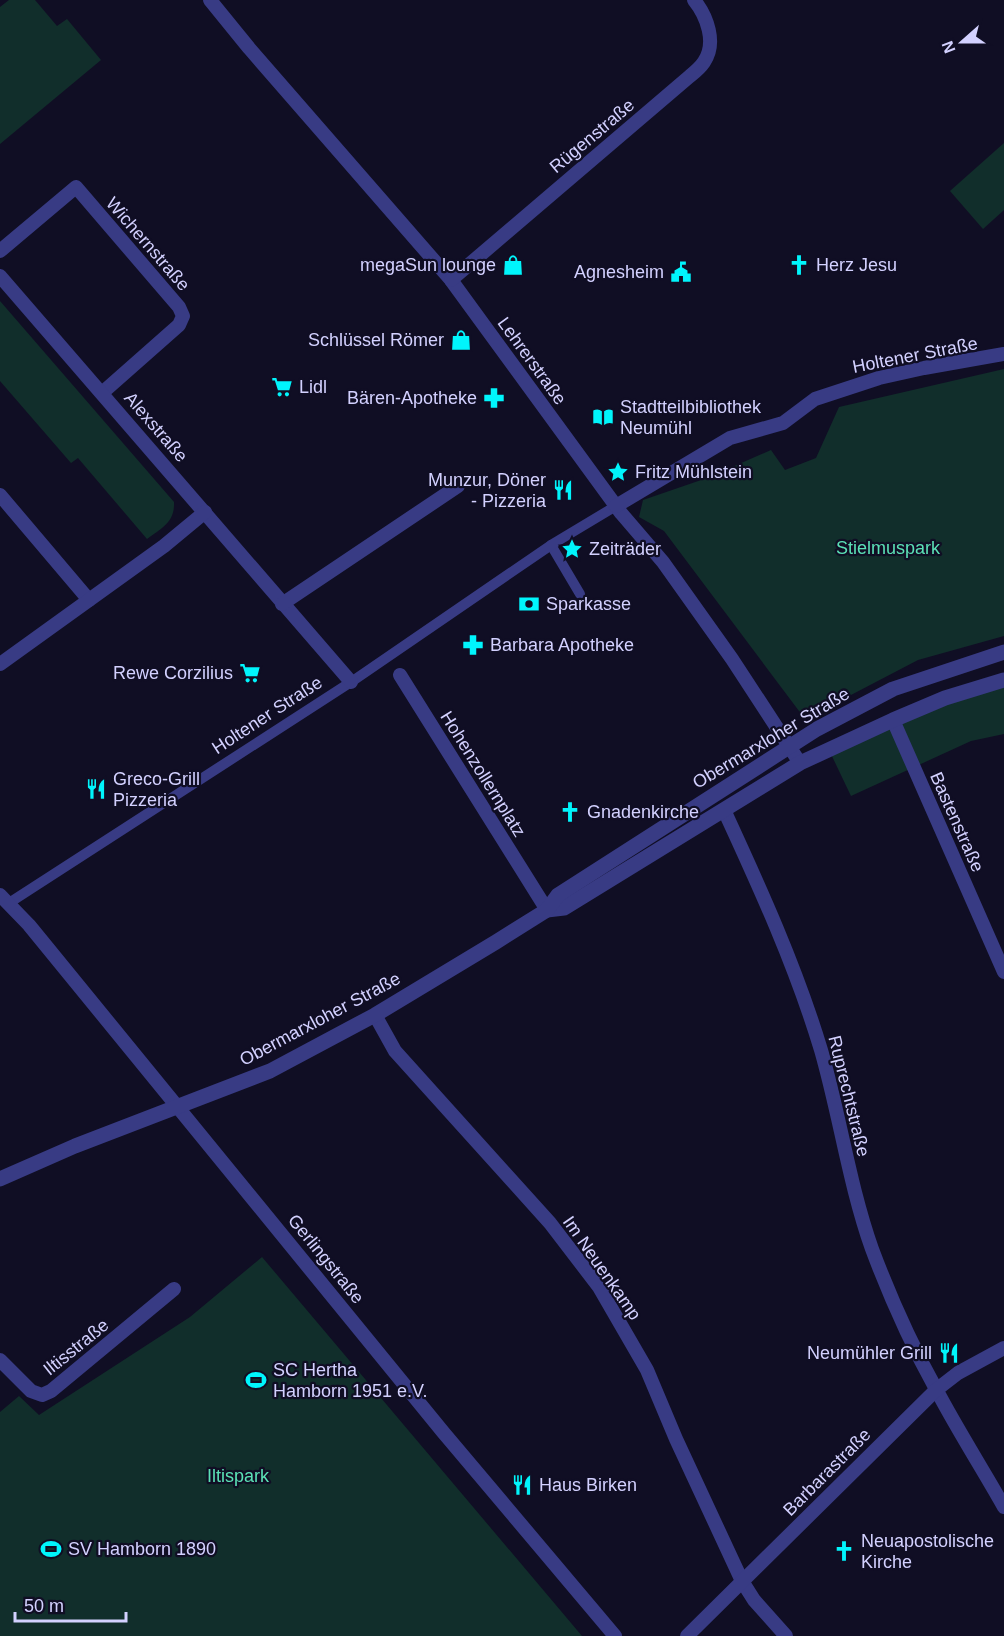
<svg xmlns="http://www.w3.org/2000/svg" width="1004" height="1636" font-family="Helvetica,sans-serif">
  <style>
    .green { fill: #112e2b }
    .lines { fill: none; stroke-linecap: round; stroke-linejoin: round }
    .pedestrian { stroke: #383b84; stroke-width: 10 }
    .minor { stroke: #383b84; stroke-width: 14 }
    .tertiary { stroke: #383b84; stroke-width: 15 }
    .labels { text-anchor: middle; stroke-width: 4.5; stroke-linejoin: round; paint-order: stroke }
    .street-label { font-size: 18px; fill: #d3d1ff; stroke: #100e24 }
    .poi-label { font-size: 18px; fill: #d3d1ff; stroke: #100e24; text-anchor: start }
    .park-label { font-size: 18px; fill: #5be1b6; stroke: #100e24 }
  </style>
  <rect width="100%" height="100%" fill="#100e24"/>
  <g class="green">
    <polygon points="9,0 35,0 57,26 67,19 101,60 0,144 0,7"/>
    <polygon points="1004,143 1004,210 983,229 950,191"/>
    <path d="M0,301L174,502C175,522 162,528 147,539L78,458L71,463L0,381Z"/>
    <polygon points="1004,369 1004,636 918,660 805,719 664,531 639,517 643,500 707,478 771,450 785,470 816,458 839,407"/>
    <polygon points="1004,683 1004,734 971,741 851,796 830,752 897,721"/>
    <polygon points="262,1257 582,1636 0,1636 0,1412 19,1396 39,1415 190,1317"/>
  </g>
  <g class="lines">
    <g class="pedestrian">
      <polyline points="551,545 580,594"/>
      <polyline points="9,903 351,682 551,545 616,506"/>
    </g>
    <g class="minor">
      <polyline points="210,0 249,48 451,280 621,513 663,562 732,659 800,763"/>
      <polyline points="0,251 76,187 179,307 183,316 179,325 102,393"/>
      <polyline points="0,276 351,682"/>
      <path d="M451,280L690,76C695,72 700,68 704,62C717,43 707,16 694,0"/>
      <polyline points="0,495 89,600"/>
      <polyline points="616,506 730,438 783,423 815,399 879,378 924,368 1004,354"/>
      <polyline points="282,604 458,486"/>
      <polyline points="0,664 164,546 205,512"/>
      <polyline points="400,675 547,910"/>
      <polyline points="893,720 1004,972"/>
      <path d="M724,810C760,888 796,967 821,1050C840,1116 849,1184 872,1249C890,1297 911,1344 936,1389C957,1429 982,1468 1004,1507"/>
      <polyline points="0,895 29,925 443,1432 615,1636"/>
      <polyline points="375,1015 395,1051 550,1223 599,1287 647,1370 676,1439 742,1581 754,1600 786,1636"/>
      <polyline points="0,1360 31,1391 42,1395 51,1391 174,1289"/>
      <polyline points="687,1636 936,1390 958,1373 1004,1348"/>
    </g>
    <g class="tertiary">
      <polyline points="547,910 564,908 800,763 893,720 945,698 1004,680"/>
      <polyline points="0,1179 75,1146 270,1071 375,1015 496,942 547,910 558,895 817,729 893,689 1004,652"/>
    </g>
  </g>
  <defs>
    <g id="shop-bare" transform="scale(1.62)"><path d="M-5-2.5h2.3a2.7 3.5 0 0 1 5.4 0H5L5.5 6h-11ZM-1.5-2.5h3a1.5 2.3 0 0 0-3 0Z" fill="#00f5fc" stroke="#100e24" stroke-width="2.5" paint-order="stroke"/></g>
    <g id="church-bare" transform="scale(1.62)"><path d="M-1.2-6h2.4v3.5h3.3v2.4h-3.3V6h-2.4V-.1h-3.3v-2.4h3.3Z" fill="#00f5fc" stroke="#100e24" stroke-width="2.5" paint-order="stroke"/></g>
    <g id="civic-bare" transform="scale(1.62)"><path d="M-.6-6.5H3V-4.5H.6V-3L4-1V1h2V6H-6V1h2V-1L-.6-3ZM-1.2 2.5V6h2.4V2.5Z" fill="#00f5fc" stroke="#100e24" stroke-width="2.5" paint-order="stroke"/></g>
    <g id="supermarket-bare" transform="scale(1.62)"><path d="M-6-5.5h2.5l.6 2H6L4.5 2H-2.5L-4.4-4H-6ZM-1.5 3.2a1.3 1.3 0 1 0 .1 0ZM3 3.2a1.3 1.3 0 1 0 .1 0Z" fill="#00f5fc" stroke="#100e24" stroke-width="2.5" paint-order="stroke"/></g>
    <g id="pharmacy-bare" transform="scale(1.62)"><path d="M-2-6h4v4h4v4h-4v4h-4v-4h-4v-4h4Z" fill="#00f5fc" stroke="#100e24" stroke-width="2.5" paint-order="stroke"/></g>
    <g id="library-bare" transform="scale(1.62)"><path d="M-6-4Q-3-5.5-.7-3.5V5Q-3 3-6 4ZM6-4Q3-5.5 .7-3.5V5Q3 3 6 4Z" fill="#00f5fc" stroke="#100e24" stroke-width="2.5" paint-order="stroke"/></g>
    <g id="sight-bare" transform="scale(1.62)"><path d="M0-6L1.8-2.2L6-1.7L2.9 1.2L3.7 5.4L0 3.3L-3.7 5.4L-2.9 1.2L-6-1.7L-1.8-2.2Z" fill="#00f5fc" stroke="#100e24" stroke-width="2.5" paint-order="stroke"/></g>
    <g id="restaurant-bare" transform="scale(1.62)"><path d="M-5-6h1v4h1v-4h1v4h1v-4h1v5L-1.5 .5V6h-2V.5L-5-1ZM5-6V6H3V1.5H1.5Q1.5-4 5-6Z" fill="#00f5fc" stroke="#100e24" stroke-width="2.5" paint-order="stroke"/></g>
    <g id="bank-bare" transform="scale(1.62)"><path d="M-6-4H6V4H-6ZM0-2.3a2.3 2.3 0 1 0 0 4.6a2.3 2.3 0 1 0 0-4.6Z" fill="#00f5fc" stroke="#100e24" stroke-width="2.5" paint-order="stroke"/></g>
    <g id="stadium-bare" transform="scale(1.62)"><path d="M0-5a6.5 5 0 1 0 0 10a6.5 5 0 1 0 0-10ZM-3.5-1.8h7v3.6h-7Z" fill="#00f5fc" stroke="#100e24" stroke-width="2.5" paint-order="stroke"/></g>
  </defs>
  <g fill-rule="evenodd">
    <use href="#shop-bare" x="513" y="265"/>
    <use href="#church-bare" x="799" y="265"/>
    <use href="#civic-bare" x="681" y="272"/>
    <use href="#shop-bare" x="461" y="340"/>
    <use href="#supermarket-bare" x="282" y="387"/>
    <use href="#pharmacy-bare" x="494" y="398"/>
    <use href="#library-bare" x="603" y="417"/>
    <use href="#sight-bare" x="618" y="472"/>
    <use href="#restaurant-bare" x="563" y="490"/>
    <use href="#sight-bare" x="572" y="549"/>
    <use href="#bank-bare" x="529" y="604"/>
    <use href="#pharmacy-bare" x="473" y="645"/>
    <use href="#supermarket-bare" x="250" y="673"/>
    <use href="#restaurant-bare" x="96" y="789"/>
    <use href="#church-bare" x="570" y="812"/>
    <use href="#restaurant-bare" x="949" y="1353"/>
    <use href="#stadium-bare" x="256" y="1380"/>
    <use href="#restaurant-bare" x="522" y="1485"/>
    <use href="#stadium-bare" x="51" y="1549"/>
    <use href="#church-bare" x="844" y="1551"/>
  </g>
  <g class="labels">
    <g class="street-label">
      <text transform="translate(592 136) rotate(-40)" y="6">Rügenstraße</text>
      <text transform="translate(148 244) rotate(49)" y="6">Wichernstraße</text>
      <text transform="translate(915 355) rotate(-11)" y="6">Holtener Straße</text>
      <text transform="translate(532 361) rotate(54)" y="6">Lehrerstraße</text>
      <text transform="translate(156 427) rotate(49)" y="6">Alexstraße</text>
      <text transform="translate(267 715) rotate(-33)" y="6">Holtener Straße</text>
      <text transform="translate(771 738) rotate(-31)" y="6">Obermarxloher Straße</text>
      <text transform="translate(483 774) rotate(58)" y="6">Hohenzollernplatz</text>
      <text transform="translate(957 822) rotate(66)" y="6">Bastenstraße</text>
      <text transform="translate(320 1019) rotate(-28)" y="6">Obermarxloher Straße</text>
      <text transform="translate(849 1096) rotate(76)" y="6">Ruprechtstraße</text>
      <text transform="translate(326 1259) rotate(51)" y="6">Gerlingstraße</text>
      <text transform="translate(602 1268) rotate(55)" y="6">Im Neuenkamp</text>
      <text transform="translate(76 1347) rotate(-39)" y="6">Iltisstraße</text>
      <text transform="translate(827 1472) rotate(-45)" y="6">Barbarastraße</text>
    </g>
    <g class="poi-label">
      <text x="496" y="271" text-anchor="end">megaSun lounge</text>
      <text x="816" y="271">Herz Jesu</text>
      <text x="664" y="278" text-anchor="end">Agnesheim</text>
      <text x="444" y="346" text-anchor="end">Schlüssel Römer</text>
      <text x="299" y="393">Lidl</text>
      <text x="477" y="404" text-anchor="end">Bären-Apotheke</text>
      <text x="620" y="413">Stadtteilbibliothek<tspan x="620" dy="21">Neumühl</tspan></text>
      <text x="635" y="478">Fritz Mühlstein</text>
      <text x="546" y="486" text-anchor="end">Munzur, Döner<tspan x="546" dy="21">- Pizzeria</tspan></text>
      <text x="589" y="555">Zeiträder</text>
      <text x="546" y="610">Sparkasse</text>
      <text x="490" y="651">Barbara Apotheke</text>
      <text x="233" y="679" text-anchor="end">Rewe Corzilius</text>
      <text x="113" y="785">Greco-Grill<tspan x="113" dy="21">Pizzeria</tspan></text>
      <text x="587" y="818">Gnadenkirche</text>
      <text x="932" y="1359" text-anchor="end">Neumühler Grill</text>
      <text x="273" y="1376">SC Hertha<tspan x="273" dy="21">Hamborn 1951 e.V.</tspan></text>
      <text x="539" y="1491">Haus Birken</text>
      <text x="861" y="1547">Neuapostolische<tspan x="861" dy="21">Kirche</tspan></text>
      <text x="68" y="1555">SV Hamborn 1890</text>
    </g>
    <g class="park-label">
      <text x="888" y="554">Stielmuspark</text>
      <text x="238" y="1482">Iltispark</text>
    </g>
  </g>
  <g transform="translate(962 42) rotate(249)" stroke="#100e24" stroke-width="4.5" paint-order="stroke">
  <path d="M0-4.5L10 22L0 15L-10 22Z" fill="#d3d1ff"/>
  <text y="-9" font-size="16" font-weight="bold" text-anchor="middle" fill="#d3d1ff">N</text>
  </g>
  <path d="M15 1612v9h111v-9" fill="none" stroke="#d3d1ff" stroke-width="3"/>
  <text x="24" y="1612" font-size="18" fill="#d3d1ff" stroke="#100e24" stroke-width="4.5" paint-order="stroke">50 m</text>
</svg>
